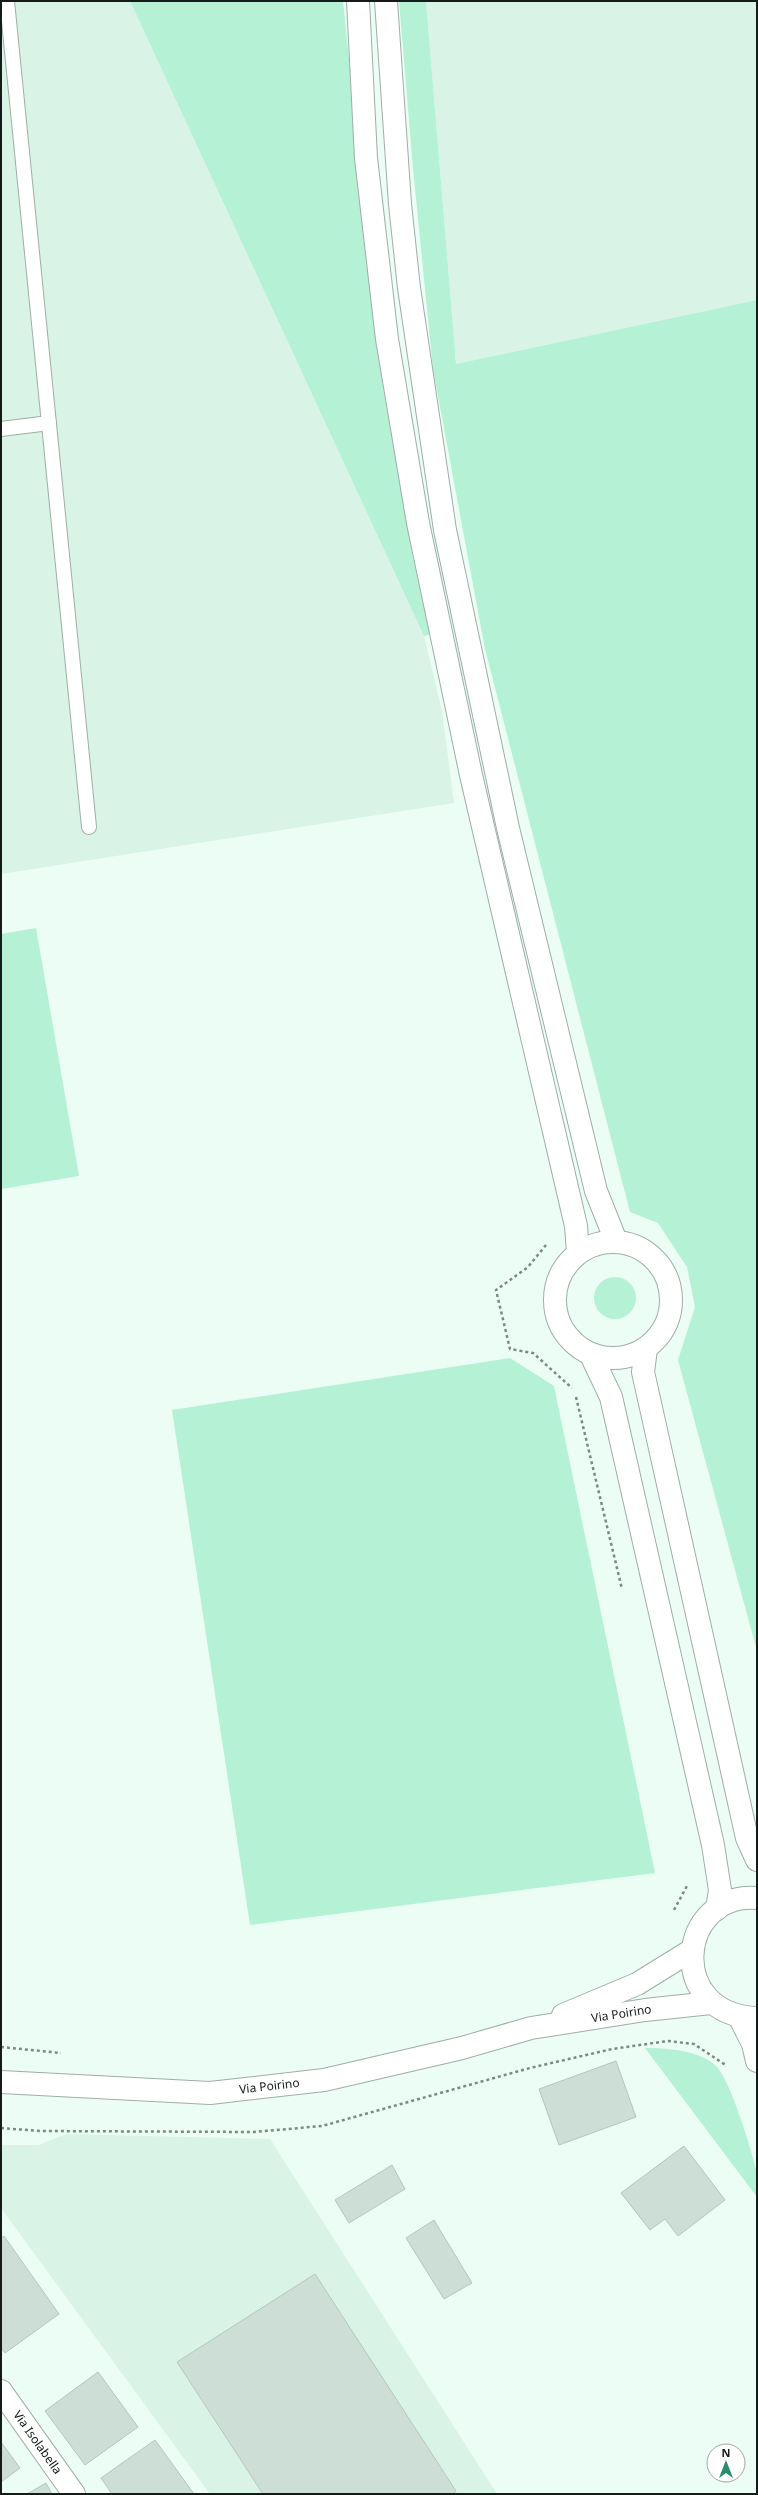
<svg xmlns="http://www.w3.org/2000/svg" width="758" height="2495" font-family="'Noto Sans',sans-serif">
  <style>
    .built { fill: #d9f3e6 }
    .green { fill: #b4f1d5 }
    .building { fill: #cdded6; stroke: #b5c6bd }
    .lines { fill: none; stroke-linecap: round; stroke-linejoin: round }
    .service-casing { stroke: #9eaea6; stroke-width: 16 }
    .minor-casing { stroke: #9eaea6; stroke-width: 24 }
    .tertiary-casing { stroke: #9eaea6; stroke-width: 24 }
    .secondary-casing { stroke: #9eaea6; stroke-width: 24 }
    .path { stroke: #7d8983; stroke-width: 2.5; stroke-dasharray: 3 3; stroke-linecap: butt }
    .service { stroke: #fff; stroke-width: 14 }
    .minor { stroke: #fff; stroke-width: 22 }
    .tertiary { stroke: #fff; stroke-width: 22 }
    .secondary { stroke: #fff; stroke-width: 22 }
    .labels { text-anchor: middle; stroke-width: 4; stroke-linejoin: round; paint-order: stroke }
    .street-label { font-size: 12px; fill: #151b18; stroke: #fff }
  </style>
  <rect width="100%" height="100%" fill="#ebfdf4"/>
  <g class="built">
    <polygon points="1,1 130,1 424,636 442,711 454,803 1,874"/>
    <polygon points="426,1 757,1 757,300 456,364"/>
    <polygon points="66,2134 270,2139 497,2494 210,2494 1,2208 1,2145 39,2145"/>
  </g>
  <g class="green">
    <polygon points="130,1 343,1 382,381 413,558 431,634 424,636"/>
    <polygon points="399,1 426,1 456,364 757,300 757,1651 678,1360 695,1307 687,1267 658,1223 630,1212 485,649 433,369 413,168"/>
    <polygon points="36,928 79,1176 1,1189 1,934"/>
    <circle cx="615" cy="1298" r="21"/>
    <polygon points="510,1358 554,1386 655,1873 250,1925 172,1410"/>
    <path d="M645,2048C667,2048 698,2050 715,2065C730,2078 752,2151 757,2173C758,2180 757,2189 757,2197Z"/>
  </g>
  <g class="building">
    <polygon points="616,2061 636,2117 559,2145 539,2089"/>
    <polygon points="684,2146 725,2200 678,2236 665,2219 650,2230 621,2193"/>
    <polygon points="392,2165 405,2189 349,2223 335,2200"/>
    <polygon points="434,2220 472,2283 444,2299 406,2238"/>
    <polygon points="4,2236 59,2314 5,2353 1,2348 1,2238"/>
    <polygon points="315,2274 456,2491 452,2494 263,2494 177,2362"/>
    <polygon points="98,2372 138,2427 85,2465 45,2411"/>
    <polygon points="155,2440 194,2494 112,2494 101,2478"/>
    <polygon points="1,2442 20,2468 1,2482"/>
    <polygon points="46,2483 52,2494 27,2494"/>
  </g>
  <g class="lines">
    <g class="service-casing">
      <g id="service">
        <polyline points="7,1 89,827"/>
        <polyline points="1,429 49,423"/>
      </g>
    </g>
    <g class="minor-casing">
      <g id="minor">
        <polyline points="740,2018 753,2044 757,2061"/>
        <path id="s1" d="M1,2391L74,2494"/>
      </g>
    </g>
    <g class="tertiary-casing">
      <g id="tertiary">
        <polyline points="358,1 366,158 387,339 418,523 471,775 576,1226 578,1252"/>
        <polyline points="386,1 400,204 409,288 445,530 508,828 596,1191 616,1241"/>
        <circle cx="613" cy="1300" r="58"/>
        <polyline points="646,1349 643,1372 747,1838 757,1860"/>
        <polyline points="591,1355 611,1397 713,1845 720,1890 717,1909"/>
      </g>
    </g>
    <g class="secondary-casing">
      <g id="secondary">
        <path d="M757,1898C677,1892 665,2015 757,2018"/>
        <polyline points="563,2015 637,1984 692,1950"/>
        <path id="s2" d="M1,2082L210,2093L324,2080L462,2048L531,2028L645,2010L711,2003"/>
      </g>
    </g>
    <g class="path">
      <polyline points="546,1245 528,1267 496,1290 510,1349 533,1353 572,1388"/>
      <polyline points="576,1397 622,1589"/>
      <polyline points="674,1910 688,1884"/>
      <polyline points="1,2047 61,2053"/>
      <polyline points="1,2128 40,2131 254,2132 322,2126 530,2068 612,2049 668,2041 694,2044 727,2066"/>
    </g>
    <use href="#service" class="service"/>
    <use href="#minor" class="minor"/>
    <use href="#tertiary" class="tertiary"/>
    <use href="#secondary" class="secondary"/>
  </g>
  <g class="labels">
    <g class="street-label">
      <text dy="4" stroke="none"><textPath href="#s2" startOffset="629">Via Poirino</textPath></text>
      <text dy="4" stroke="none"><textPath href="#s2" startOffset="269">Via Poirino</textPath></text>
      <text dy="4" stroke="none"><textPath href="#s1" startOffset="63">Via Isolabella</textPath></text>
    </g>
  </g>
  <rect width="758" height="2495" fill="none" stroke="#151b18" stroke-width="4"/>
  <g transform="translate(726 2463)"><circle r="19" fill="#ffffff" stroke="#a1a4a3"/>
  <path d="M0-3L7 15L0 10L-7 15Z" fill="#278d6a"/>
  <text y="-6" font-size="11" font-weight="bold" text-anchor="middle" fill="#151b18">N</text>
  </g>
</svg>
